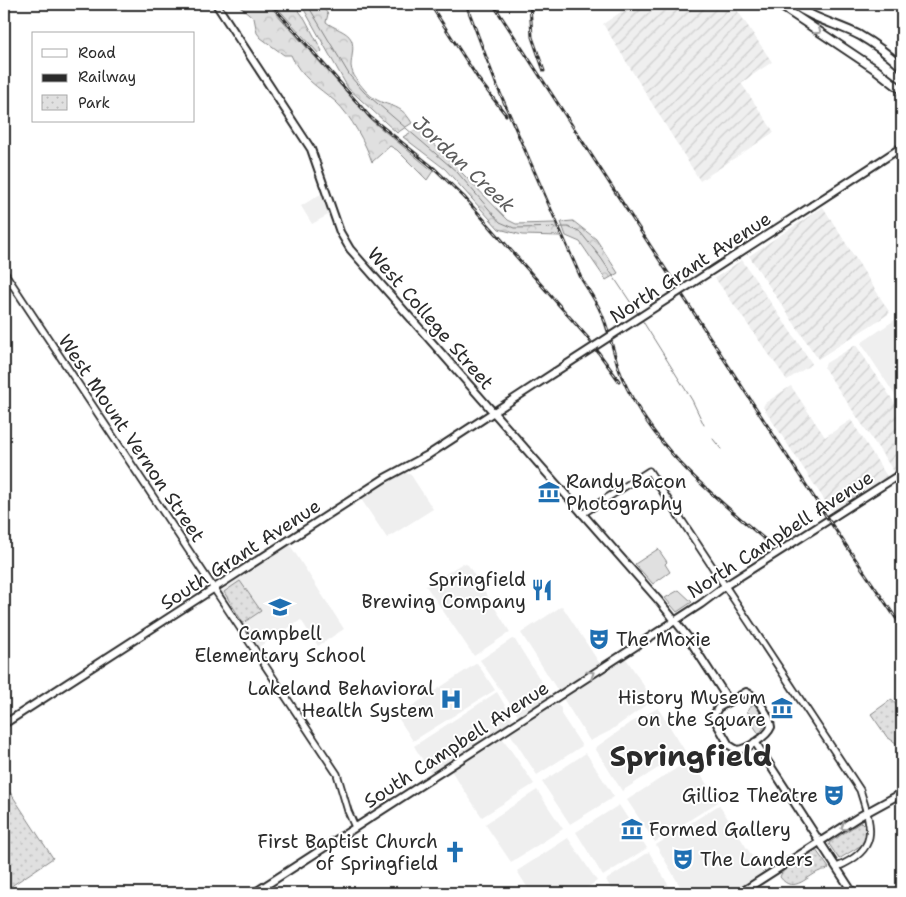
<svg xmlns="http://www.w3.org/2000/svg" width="906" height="897" font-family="'Shantell Sans',sans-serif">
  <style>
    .built { fill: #efefef }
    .industrial { fill: url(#industrial-furrows) }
    .grass { fill: #e0e0e0; stroke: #868686 }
    .forest { fill: url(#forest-crowns); stroke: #868686 }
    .park { fill: url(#park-dots); stroke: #868686 }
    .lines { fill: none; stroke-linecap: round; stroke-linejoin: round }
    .stream { stroke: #7e7e7e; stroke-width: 1 }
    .tertiary-casing { stroke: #2b2b2b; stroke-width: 9 }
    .secondary-casing { stroke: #2b2b2b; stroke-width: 10 }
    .primary-casing { stroke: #2b2b2b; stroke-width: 11 }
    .tertiary { stroke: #fff; stroke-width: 5.5 }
    .secondary { stroke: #fff; stroke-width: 6 }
    .primary { stroke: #fff; stroke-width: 7 }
    .rail-casing { stroke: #2b2b2b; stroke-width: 3 }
    .rail { stroke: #fff; stroke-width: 1; stroke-dasharray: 4; stroke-linecap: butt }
    .secondary-bridge-casing { stroke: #2b2b2b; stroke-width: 10; stroke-linecap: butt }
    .secondary-bridge { stroke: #fff; stroke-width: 6 }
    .oneway { stroke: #a0a0a0 }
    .labels { text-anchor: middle; stroke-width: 4; stroke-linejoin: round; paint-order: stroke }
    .street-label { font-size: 19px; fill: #2b2b2b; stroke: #fff }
    .poi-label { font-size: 19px; fill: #2b2b2b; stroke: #fff; text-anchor: end }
    .water-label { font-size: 20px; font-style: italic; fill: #5c5c5c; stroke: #fff }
    .town-label { font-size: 29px; font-weight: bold; fill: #2b2b2b; stroke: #fff }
  </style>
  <defs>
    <pattern id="industrial-furrows" width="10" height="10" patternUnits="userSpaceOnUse" patternTransform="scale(1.25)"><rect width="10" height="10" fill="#efefef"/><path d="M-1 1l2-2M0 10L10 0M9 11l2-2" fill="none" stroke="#cdcdcd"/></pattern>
    <pattern id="forest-crowns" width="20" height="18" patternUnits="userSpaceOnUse" patternTransform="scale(1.25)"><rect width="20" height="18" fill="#e0e0e0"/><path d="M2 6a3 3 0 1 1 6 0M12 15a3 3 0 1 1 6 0" fill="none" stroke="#c0c0c0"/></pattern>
    <pattern id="park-dots" width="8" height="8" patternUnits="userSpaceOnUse" patternTransform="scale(1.25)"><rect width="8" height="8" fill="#e0e0e0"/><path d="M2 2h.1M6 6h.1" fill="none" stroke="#c0c0c0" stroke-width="1.8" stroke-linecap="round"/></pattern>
  </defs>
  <rect width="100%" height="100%" fill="#fff"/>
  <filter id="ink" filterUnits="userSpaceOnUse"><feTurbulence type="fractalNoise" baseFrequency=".02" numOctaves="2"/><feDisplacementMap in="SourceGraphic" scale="10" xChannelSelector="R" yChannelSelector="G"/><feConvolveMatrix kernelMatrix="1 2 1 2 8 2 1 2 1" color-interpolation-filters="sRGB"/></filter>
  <g filter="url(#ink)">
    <g class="built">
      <polygon points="319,195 324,196 328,215 312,224 301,206"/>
      <polygon points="902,315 902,406 861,343"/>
      <polygon points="404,472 411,475 433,509 387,538 361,499"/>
      <polygon points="290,545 344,629 318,646 301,620 257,648 221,591"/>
      <polygon points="463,563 468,565 510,632 474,656 426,586"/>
      <polygon points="562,606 600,664 558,691 521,633"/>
      <polygon points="512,639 515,640 551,697 519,717 480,660"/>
      <polygon points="623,657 627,660 653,700 610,731 590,741 562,697"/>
      <polygon points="477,663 495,690 413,741 397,716"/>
      <polygon points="497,692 514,721 433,773 430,772 414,746"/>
      <polygon points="554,702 561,708 561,714 582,746 537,775 509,732"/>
      <polygon points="658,708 685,751 622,791 595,748 632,722"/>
      <polygon points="501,736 534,784 482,817 450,769"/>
      <polygon points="586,753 614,797 570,824 542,782"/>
      <polygon points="691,759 718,802 655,842 627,800"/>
      <polygon points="537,790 563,829 511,862 485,824"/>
      <polygon points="619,805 647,848 603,876 576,832"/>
      <polygon points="719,805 763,873 732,893 684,893 656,845"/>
      <polygon points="568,838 597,881 579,893 531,893 517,871"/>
      <polygon points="649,852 673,893 614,893 606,880"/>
    </g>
    <g class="industrial">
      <polygon points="633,4 733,4 772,62 741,83 774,132 700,181 603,24"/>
      <polygon points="823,207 890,313 818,359 749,256"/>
      <polygon points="742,260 811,362 812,364 787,380 715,278"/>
      <polygon points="856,345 902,414 902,469 895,473 824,368 826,363"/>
      <polygon points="791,386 825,437 851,420 888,478 835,511 831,510 763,407 765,403"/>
    </g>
    <g class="grass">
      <polygon points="658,549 667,562 665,564 670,572 653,584 635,564"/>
      <polygon points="679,590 692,602 677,612 665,598"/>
      <polygon points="754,703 765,720 762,722 765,726 759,734 747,716 749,714 747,711"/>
    </g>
    <g class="forest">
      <path d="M237,4H268L372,121L433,171L427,180L397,150L390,146L372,162C366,144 351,116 336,102C318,87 300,77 291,55H284L261,38L257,33L254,18Z"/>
      <polygon points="274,4 294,4 305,19 322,51 319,54"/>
      <path d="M301,4H320L328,14L326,22C333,28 347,31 351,39C355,47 351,58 351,66C352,75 359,83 364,89C382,111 398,98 412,123L397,133L348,88Z"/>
      <polygon points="418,128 508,220 516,224 555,223 561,236 522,235 499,229 445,169 403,137"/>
      <polygon points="573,221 596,239 618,273 606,280 580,242 566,236 561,222"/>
    </g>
    <g class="park">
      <polygon points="240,581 261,611 243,623 224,592"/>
      <polygon points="892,699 902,714 902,747 887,737 871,714"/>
      <polygon points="4,783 53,858 4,891"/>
      <polygon points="861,822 866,827 865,843 839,859 829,844 830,842"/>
      <path d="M816,850L829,868C827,870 825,870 823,870C808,874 794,896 780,877L782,872Z"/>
    </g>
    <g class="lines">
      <g class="stream">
        <polyline points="307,4 350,76 364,92 457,172 500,222 514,228 568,227 581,233 601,258 639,315"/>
        <polyline points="642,320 692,400 704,425"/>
        <polyline points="713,439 721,449"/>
      </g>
      <g class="tertiary-casing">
        <g id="tertiary">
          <polyline points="4,272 337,774 348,811 355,827"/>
          <path d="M582,514L649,471L860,790C872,828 880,849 837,867"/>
        </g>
      </g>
      <g class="secondary-casing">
        <g id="secondary">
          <polyline points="216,4 311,149 340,232 350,249 660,602 687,636 729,701"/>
          <polyline points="813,205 902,147"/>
          <path d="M746,692C757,696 770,716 771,727C767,737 747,749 737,750L729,745L713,717L718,708Z"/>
          <polyline points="4,724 385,478 428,455 555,372"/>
          <polyline points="755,742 853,893"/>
          <polyline points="254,893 701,604 725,586 902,473"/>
          <polyline points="740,893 860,816 902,793"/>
        </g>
      </g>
      <g class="primary-casing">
        <g id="primary">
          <polyline points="778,4 875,69 902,90"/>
          <path d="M793,4C813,19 837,24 859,35C875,44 889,55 902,67"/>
        </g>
      </g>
      <use href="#tertiary" class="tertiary"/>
      <use href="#secondary" class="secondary"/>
      <use href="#primary" class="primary"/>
      <g class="rail-casing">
        <g id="rail">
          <polyline points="271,4 370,117 435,169 464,197 588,338 619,381"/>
          <polyline points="430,4 479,80 506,115"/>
          <path d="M466,4L497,86L581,278C587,288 594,298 599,308C610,329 613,355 622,377C652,447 711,494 768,542"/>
          <polyline points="493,4 828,519 902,627"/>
          <polyline points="530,4 532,37 544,71"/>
        </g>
      </g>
      <use href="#rail" class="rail"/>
      <g class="secondary-bridge-casing">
        <polyline id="secondary-bridge" points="555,372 813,205"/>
      </g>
      <use href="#secondary-bridge" class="secondary-bridge"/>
    </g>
    <defs><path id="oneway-chevron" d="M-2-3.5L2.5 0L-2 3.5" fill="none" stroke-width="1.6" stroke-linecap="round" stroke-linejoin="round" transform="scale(1.25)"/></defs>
    <g class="oneway">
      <use href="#oneway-chevron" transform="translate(818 31) rotate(34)"/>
      <use href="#oneway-chevron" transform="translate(591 674) rotate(-33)"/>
      <use href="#oneway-chevron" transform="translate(844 827) rotate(148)"/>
    </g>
  </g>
  <defs>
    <g id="museum-bare" transform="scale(1.725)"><path d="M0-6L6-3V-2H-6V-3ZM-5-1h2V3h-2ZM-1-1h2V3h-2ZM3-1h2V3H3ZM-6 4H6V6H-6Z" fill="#1f6fb2" stroke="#fff" stroke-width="2.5" paint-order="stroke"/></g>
    <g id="restaurant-bare" transform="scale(1.725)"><path d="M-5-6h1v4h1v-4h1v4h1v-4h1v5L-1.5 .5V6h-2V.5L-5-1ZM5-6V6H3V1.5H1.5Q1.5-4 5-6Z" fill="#1f6fb2" stroke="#fff" stroke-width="2.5" paint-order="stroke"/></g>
    <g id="school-bare" transform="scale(1.725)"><path d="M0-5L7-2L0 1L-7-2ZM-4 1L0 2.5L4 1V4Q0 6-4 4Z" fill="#1f6fb2" stroke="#fff" stroke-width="2.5" paint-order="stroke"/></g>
    <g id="theatre-bare" transform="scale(1.725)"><path d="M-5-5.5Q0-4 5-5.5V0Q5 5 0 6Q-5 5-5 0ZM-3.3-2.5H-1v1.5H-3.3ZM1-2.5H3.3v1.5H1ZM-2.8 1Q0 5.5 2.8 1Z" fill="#1f6fb2" stroke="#fff" stroke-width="2.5" paint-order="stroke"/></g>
    <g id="hospital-bare" transform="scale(1.725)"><path d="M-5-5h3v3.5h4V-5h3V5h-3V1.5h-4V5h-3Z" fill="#1f6fb2" stroke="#fff" stroke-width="2.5" paint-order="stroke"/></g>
    <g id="church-bare" transform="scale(1.725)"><path d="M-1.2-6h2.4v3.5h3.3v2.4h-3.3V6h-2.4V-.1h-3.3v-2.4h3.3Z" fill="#1f6fb2" stroke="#fff" stroke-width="2.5" paint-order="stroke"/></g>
  </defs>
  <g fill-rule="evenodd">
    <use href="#museum-bare" x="549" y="492"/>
    <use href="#restaurant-bare" x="542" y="590"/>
    <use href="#school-bare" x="280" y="607"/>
    <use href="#theatre-bare" x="599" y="639"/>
    <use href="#hospital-bare" x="451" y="699"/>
    <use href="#museum-bare" x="782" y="708"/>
    <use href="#theatre-bare" x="834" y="795"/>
    <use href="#museum-bare" x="632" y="829"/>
    <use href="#church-bare" x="455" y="852"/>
    <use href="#theatre-bare" x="683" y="859"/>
  </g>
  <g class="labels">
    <g class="street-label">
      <text transform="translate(690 267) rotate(-33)" y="7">North Grant Avenue</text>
      <text transform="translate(431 318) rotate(49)" y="7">West College Street</text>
      <text transform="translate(132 438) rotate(56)" y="7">West Mount Vernon Street</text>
      <text transform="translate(780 534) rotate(-33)" y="7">North Campbell Avenue</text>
      <text transform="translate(240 554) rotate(-33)" y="7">South Grant Avenue</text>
      <text transform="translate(456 744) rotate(-33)" y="7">South Campbell Avenue</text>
    </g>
    <g class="poi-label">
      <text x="566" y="488" text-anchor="start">Randy Bacon<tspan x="566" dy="22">Photography</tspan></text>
      <text x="526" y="586">Springfield<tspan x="526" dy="22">Brewing Company</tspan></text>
      <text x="280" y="640" text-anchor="middle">Campbell<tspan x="280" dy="22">Elementary School</tspan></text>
      <text x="616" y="646" text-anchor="start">The Moxie</text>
      <text x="434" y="695">Lakeland Behavioral<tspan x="434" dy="22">Health System</tspan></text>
      <text x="766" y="704">History Museum<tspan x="766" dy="22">on the Square</tspan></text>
      <text x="818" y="802">Gillioz Theatre</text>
      <text x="649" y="836" text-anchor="start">Formed Gallery</text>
      <text x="438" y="848">First Baptist Church<tspan x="438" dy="22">of Springfield</tspan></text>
      <text x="700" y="866" text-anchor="start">The Landers</text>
    </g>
    <g class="water-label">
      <text transform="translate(464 164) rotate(43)" y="7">Jordan Creek</text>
    </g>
    <g class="town-label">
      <text x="691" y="766">Springfield</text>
    </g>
  </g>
  <rect width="906" height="897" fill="none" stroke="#fff" stroke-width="20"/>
  <rect x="10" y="10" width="886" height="877" fill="none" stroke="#2b2b2b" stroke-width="2" filter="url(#ink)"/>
  <rect x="32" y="32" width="162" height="90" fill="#ffffff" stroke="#aaaaaa"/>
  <rect x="42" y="49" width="25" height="8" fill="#ffffff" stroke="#aaaaaa"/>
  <text x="78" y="58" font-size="15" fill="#2b2b2b">Road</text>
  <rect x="42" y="74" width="25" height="8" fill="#2b2b2b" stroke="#aaaaaa"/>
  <text x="78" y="82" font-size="15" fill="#2b2b2b">Railway</text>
  <rect x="42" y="95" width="25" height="15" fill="url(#park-dots)" stroke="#aaaaaa"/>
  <text x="78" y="108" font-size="15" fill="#2b2b2b">Park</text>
</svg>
